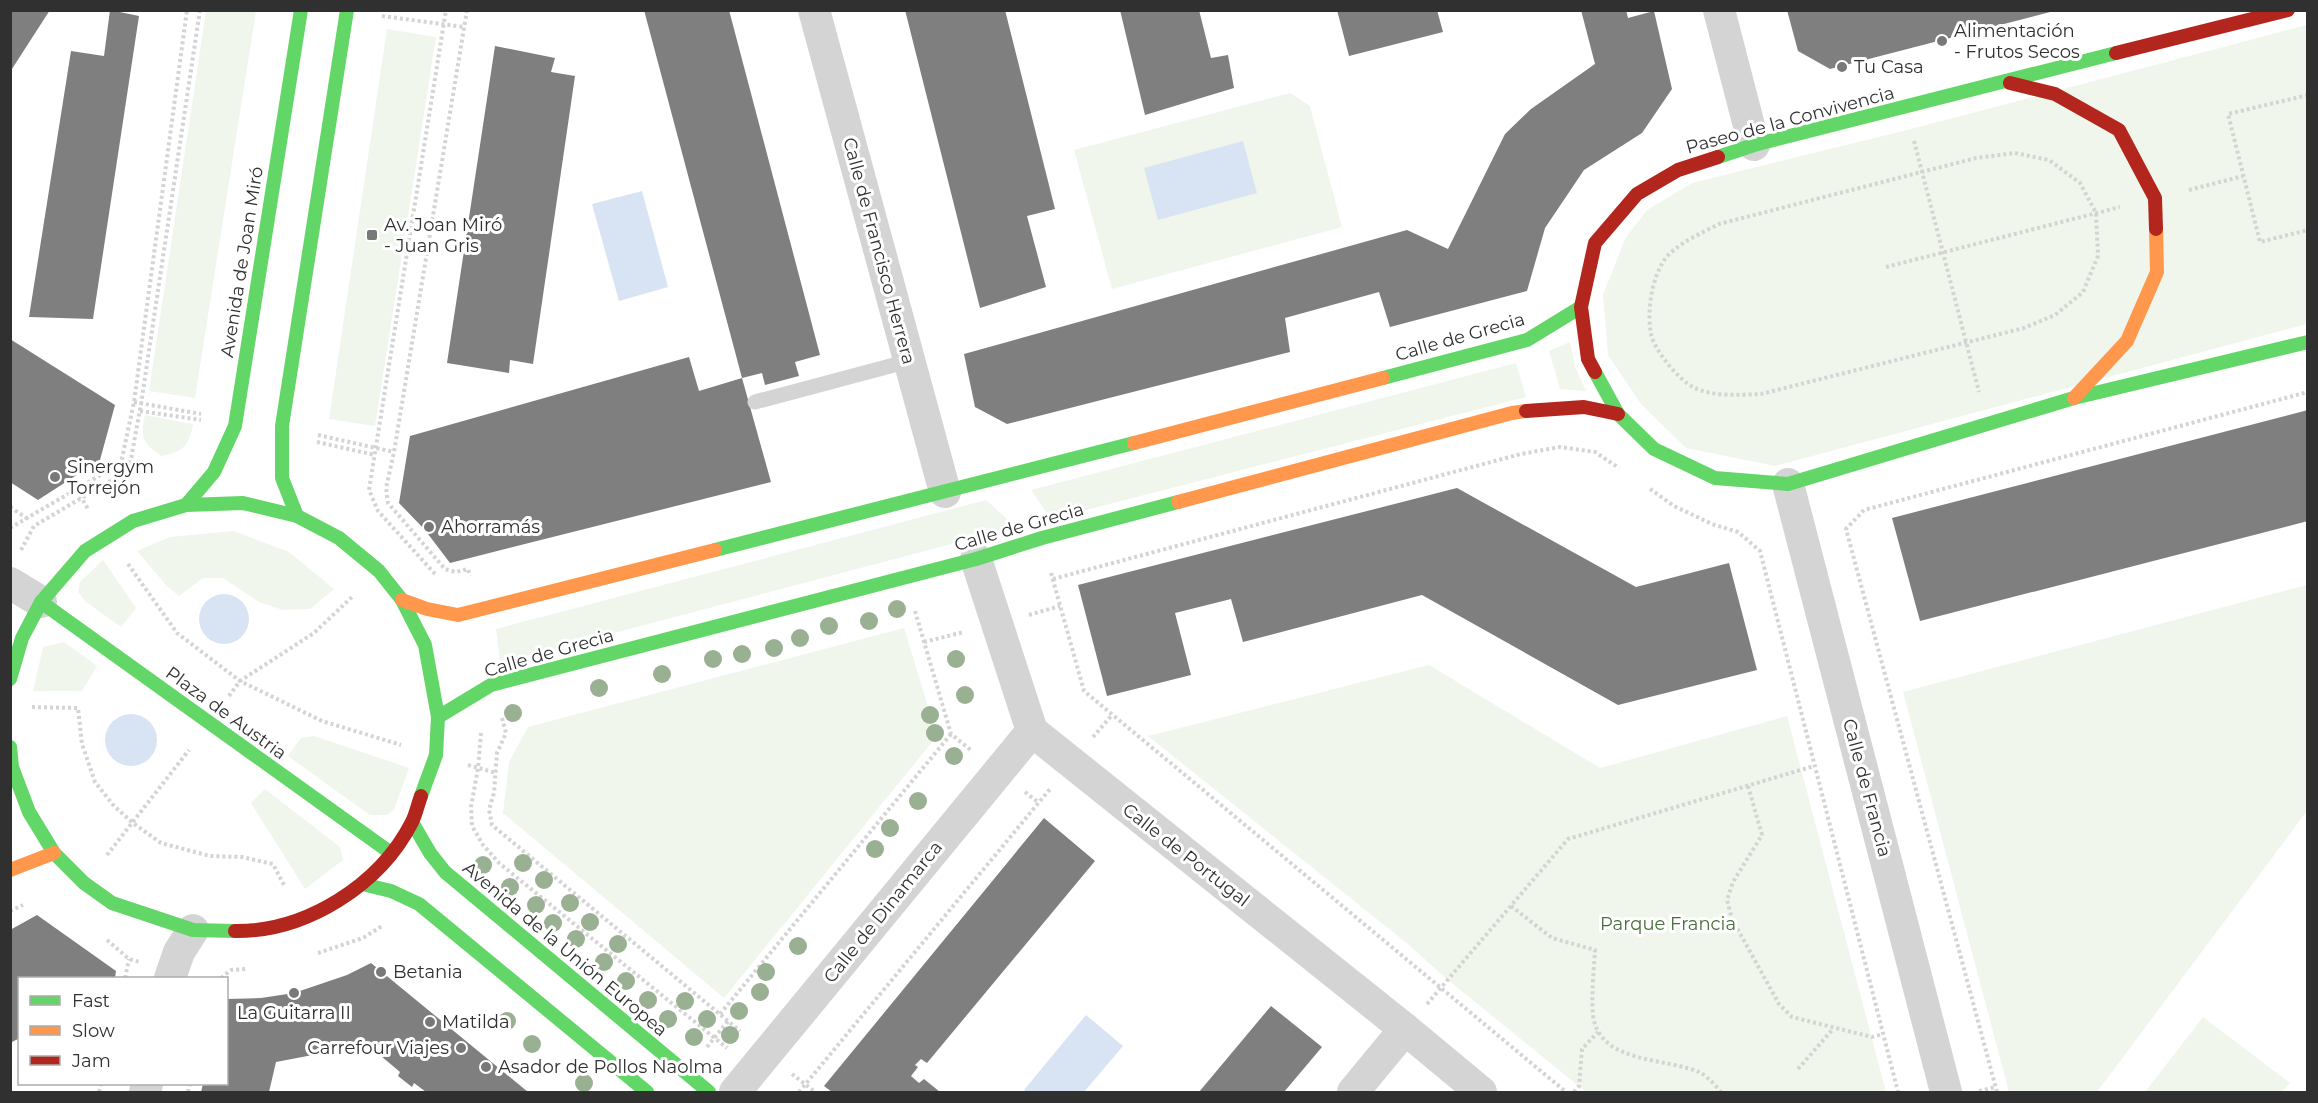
<svg xmlns="http://www.w3.org/2000/svg" width="2318" height="1103" font-family="Montserrat,sans-serif">
  <style>
    .green { fill: #f0f6ec }
    .water { fill: #d8e4f4 }
    .building { fill: #7f7f7f }
    .lines { fill: none; stroke-linecap: round; stroke-linejoin: round }
    .path { stroke: #d4d4d4; stroke-width: 4; stroke-dasharray: 3 3; stroke-linecap: butt }
    .lane { stroke: #d4d4d4; stroke-width: 15 }
    .street { stroke: #d4d4d4; stroke-width: 32 }
    .fast { stroke: #63d668; stroke-width: 14 }
    .slow { stroke: #ff974d; stroke-width: 14 }
    .jam { stroke: #b3261e; stroke-width: 14 }
    .tree { fill: #9ab093 }
    .poi-dot { fill: #787878; stroke: #fff; stroke-width: 2 }
    .labels { text-anchor: middle; stroke-width: 6; stroke-linejoin: round; paint-order: stroke }
    .poi-label { font-size: 18px; fill: #303030; stroke: #fff; text-anchor: start }
    .street-label { font-size: 18px; fill: #303030; stroke: #fff }
    .park-label { font-size: 18px; fill: #486f3a; stroke: #fff }
  </style>
  <rect width="100%" height="100%" fill="#fff"/>
  <g class="green">
    <polygon points="206,11 256,11 195,398 149,391"/>
    <polygon points="2307,25 2307,324 1775,466 1686,448 1641,404 1608,355 1603,295 1625,239 1647,210 1692,183 1911,129"/>
    <polygon points="387,29 436,37 375,426 329,419"/>
    <polygon points="1290,93 1310,106 1342,227 1112,289 1074,150"/>
    <polygon points="1570,342 1575,367 1586,391 1560,389 1549,351"/>
    <polygon points="1516,363 1526,397 1051,519 1031,490"/>
    <path d="M145,415L193,424C189,446 183,452 161,456C142,442 140,438 145,415Z"/>
    <polygon points="986,500 1016,527 500,663 496,629"/>
    <polygon points="234,531 289,552 334,589 310,609 283,610 259,602 223,578 203,578 179,596 167,586 137,551 170,537"/>
    <polygon points="103,560 136,608 121,627 85,601 78,592 80,582"/>
    <polygon points="2307,585 2307,811 2097,1092 2009,1092 1903,692"/>
    <polygon points="904,628 937,736 724,998 503,813 509,762 528,727"/>
    <polygon points="64,642 97,666 82,691 33,691 43,647"/>
    <polygon points="1429,665 1600,768 1787,716 1886,1092 1586,1092 1448,980 1409,945 1148,736"/>
    <polygon points="314,736 409,768 394,810 387,815 370,815 288,756 301,738"/>
    <polygon points="265,789 340,847 343,860 305,889 251,803"/>
    <polygon points="2203,1017 2290,1083 2282,1092 2145,1092"/>
  </g>
  <g class="water">
    <polygon points="1243,141 1257,193 1158,220 1144,168"/>
    <polygon points="642,191 668,287 619,301 592,204"/>
    <circle cx="224" cy="619" r="25"/>
    <circle cx="131" cy="740" r="26"/>
    <polygon points="1086,1015 1123,1046 1084,1092 1027,1092 1024,1090"/>
  </g>
  <g class="building">
    <polygon points="10,10 50,10 10,72"/>
    <polygon points="110,10 139,16 93,319 29,317 71,51 104,56"/>
    <polygon points="644,10 729,10 820,355 795,362 799,376 765,385 762,373 742,378"/>
    <polygon points="905,10 1005,10 1055,209 1027,216 1046,287 980,308"/>
    <polygon points="1120,10 1199,10 1211,58 1228,55 1234,88 1145,115"/>
    <polygon points="1337,10 1437,10 1443,32 1349,56"/>
    <polygon points="1581,10 1626,10 1628,18 1654,11 1672,89 1642,133 1584,170 1545,228 1527,291 1390,327 1379,292 1285,318 1290,352 1007,424 975,407 964,354 1407,230 1448,249 1505,134 1531,109 1595,64"/>
    <polygon points="1787,10 2054,10 2054,11 1830,69 1798,51"/>
    <polygon points="495,46 555,58 551,72 575,76 533,364 510,360 509,373 447,363"/>
    <polygon points="10,339 115,405 100,460 38,500 10,482"/>
    <polygon points="689,357 699,391 742,378 771,482 450,563 425,530 399,503 410,436"/>
    <polygon points="2308,410 2308,521 1920,621 1892,518"/>
    <polygon points="1457,488 1636,587 1729,563 1757,670 1618,705 1422,595 1243,642 1231,599 1175,613 1191,675 1107,696 1078,585"/>
    <polygon points="1044,818 1095,861 927,1063 921,1059 915,1065 918,1067 911,1076 919,1083 924,1079 940,1092 832,1092 824,1086"/>
    <polygon points="37,915 116,971 115,978 20,978 20,1038 10,1043 10,930"/>
    <polygon points="371,963 528,1092 426,1092 414,1083 412,1087 398,1076 400,1072 362,1040 323,1053 276,1062 269,1092 201,1092 203,1084 226,1084 226,999 261,998 294,993 347,975"/>
    <polygon points="1271,1006 1322,1047 1284,1092 1199,1092"/>
  </g>
  <g class="lines">
    <g class="path">
      <polyline points="467,10 394,452 386,488 388,503 445,569 456,572 468,569 470,576"/>
      <polyline points="382,16 464,27"/>
      <polyline points="2308,95 2228,114 2260,242 2308,230"/>
      <polyline points="1914,141 1979,392"/>
      <path d="M2015,153L2049,160L2080,183L2096,213L2098,256L2083,292L2055,315L2024,328L1761,394C1741,395 1712,397 1693,387C1679,380 1654,350 1651,334C1647,312 1651,282 1663,262C1673,245 1702,233 1719,224L1976,158Z"/>
      <polyline points="2189,190 2243,176"/>
      <polyline points="1886,267 2120,207"/>
      <polyline points="134,402 201,414"/>
      <polyline points="140,411 201,420"/>
      <polyline points="318,435 394,452"/>
      <polyline points="317,442 375,455"/>
      <polyline points="1650,489 1674,506 1712,524 1738,532 1760,551 1898,1092"/>
      <polyline points="77,490 88,509"/>
      <polyline points="10,507 28,519"/>
      <polyline points="10,528 121,463 134,402 187,10"/>
      <polyline points="21,550 34,526 129,470 141,404 200,10"/>
      <polyline points="128,564 177,633 240,681 322,721 401,745"/>
      <polyline points="1051,573 1084,691 1566,1092"/>
      <polyline points="435,574 378,511 369,490 446,10"/>
      <polyline points="1053,579 1521,454 1560,447 1595,452 1619,468"/>
      <polyline points="915,611 951,734 972,751"/>
      <polyline points="1029,615 1060,606"/>
      <polyline points="924,642 964,632"/>
      <polyline points="229,696 240,681 314,633 353,596"/>
      <polyline points="32,707 78,708 82,744 95,782 114,806 133,823 161,843 210,856 242,857 273,864 285,887"/>
      <polyline points="502,718 506,733 497,753 494,793 489,810 492,825 740,1031"/>
      <polyline points="481,733 478,768 471,807 472,826 483,845 499,863 727,1048"/>
      <polyline points="1093,737 1112,715"/>
      <polyline points="468,765 496,773"/>
      <polyline points="1748,786 1762,835 1733,882 1727,900 1732,919 1779,1004 1792,1017 1872,1037 1883,1034"/>
      <polyline points="1025,792 1039,803"/>
      <polyline points="107,855 189,750"/>
      <path d="M1511,906L1552,938L1595,950C1594,971 1591,994 1593,1015C1599,1065 1668,1057 1701,1073C1708,1077 1716,1086 1721,1092"/>
      <polyline points="10,911 23,905"/>
      <polyline points="107,940 129,959 140,962"/>
      <polyline points="318,953 363,938 382,926"/>
      <polyline points="125,978 129,959"/>
      <polyline points="221,978 231,970 247,969"/>
      <polyline points="1427,1004 1568,839 1814,766"/>
      <polyline points="720,1014 951,734"/>
      <polyline points="707,1047 728,1021"/>
      <polyline points="1798,1069 1833,1029"/>
      <polyline points="792,1074 815,1092"/>
      <polyline points="1979,1091 1996,1087"/>
      <polyline points="99,1092 101,1084"/>
      <polyline points="188,1092 190,1084"/>
      <polyline points="799,1092 1050,789"/>
      <polyline points="1574,1092 1579,1086 1582,1049 1598,1032"/>
      <polyline points="1997,1092 1846,529 1864,510 2308,392"/>
    </g>
    <polyline class="lane" points="755,402 909,361"/>
    <g class="street">
      <polyline points="814,10 945,492"/>
      <polyline points="1719,10 1754,145"/>
      <polyline points="1788,484 1946,1092"/>
      <polyline points="976,559 1032,731 1405,1029 1481,1092"/>
      <polyline points="10,583 41,602"/>
      <polyline points="170,978 179,952 193,930"/>
      <polyline points="145,1092 147,1084"/>
      <polyline points="735,1092 1032,731"/>
      <polyline points="1353,1092 1405,1029"/>
    </g>
    <g class="fast">
      <polyline points="1718,157 1754,145 2116,53"/>
      <polyline points="1595,372 1618,414 1654,449 1715,478 1788,484 2074,398 2308,342"/>
      <polyline points="1383,378 1527,340 1581,307"/>
      <polyline points="186,505 214,472 235,426 301,10"/>
      <polyline points="297,516 282,478 282,426 347,10"/>
      <polyline points="715,550 1134,443"/>
      <polyline points="41,602 391,853"/>
      <polyline points="10,679 22,638 41,602 85,551 133,521 186,505 243,503 297,516 339,538 379,571 402,600 425,645 438,717 436,755 421,796"/>
      <polyline points="438,717 491,685 976,559 1042,538 1178,502"/>
      <polyline points="10,747 12,767 29,812 54,853 84,883 112,903 193,930 235,931"/>
      <polyline points="412,822 430,853 445,872 709,1092"/>
      <polyline points="362,884 391,891 419,904 647,1092"/>
    </g>
    <g class="slow">
      <polyline points="2074,398 2127,341 2157,272 2156,229"/>
      <polyline points="1134,443 1383,378"/>
      <polyline points="1178,502 1512,413 1526,411"/>
      <polyline points="402,600 427,609 458,615 715,550"/>
      <polyline points="10,870 54,853"/>
    </g>
    <g class="jam">
      <polyline points="2116,53 2288,10"/>
      <polyline points="2010,83 2055,94 2119,130 2155,198 2156,229"/>
      <polyline points="1595,372 1588,359 1581,307 1595,243 1637,194 1678,170 1718,157"/>
      <polyline points="1526,411 1584,407 1618,414"/>
      <path d="M235,931C306,932 380,885 412,822C416,814 418,804 421,796"/>
    </g>
  </g>
  <g class="tree">
    <circle cx="897" cy="609" r="9"/>
    <circle cx="869" cy="621" r="9"/>
    <circle cx="829" cy="626" r="9"/>
    <circle cx="800" cy="638" r="9"/>
    <circle cx="774" cy="648" r="9"/>
    <circle cx="742" cy="654" r="9"/>
    <circle cx="713" cy="659" r="9"/>
    <circle cx="956" cy="659" r="9"/>
    <circle cx="662" cy="674" r="9"/>
    <circle cx="599" cy="688" r="9"/>
    <circle cx="965" cy="695" r="9"/>
    <circle cx="513" cy="713" r="9"/>
    <circle cx="930" cy="715" r="9"/>
    <circle cx="935" cy="733" r="9"/>
    <circle cx="954" cy="756" r="9"/>
    <circle cx="918" cy="801" r="9"/>
    <circle cx="890" cy="828" r="9"/>
    <circle cx="875" cy="849" r="9"/>
    <circle cx="523" cy="863" r="9"/>
    <circle cx="483" cy="865" r="9"/>
    <circle cx="544" cy="880" r="9"/>
    <circle cx="510" cy="887" r="9"/>
    <circle cx="570" cy="903" r="9"/>
    <circle cx="536" cy="905" r="9"/>
    <circle cx="590" cy="922" r="9"/>
    <circle cx="553" cy="923" r="9"/>
    <circle cx="576" cy="939" r="9"/>
    <circle cx="618" cy="944" r="9"/>
    <circle cx="798" cy="946" r="9"/>
    <circle cx="604" cy="962" r="9"/>
    <circle cx="766" cy="972" r="9"/>
    <circle cx="626" cy="981" r="9"/>
    <circle cx="760" cy="992" r="9"/>
    <circle cx="648" cy="1000" r="9"/>
    <circle cx="685" cy="1001" r="9"/>
    <circle cx="739" cy="1011" r="9"/>
    <circle cx="668" cy="1019" r="9"/>
    <circle cx="707" cy="1019" r="9"/>
    <circle cx="507" cy="1021" r="9"/>
    <circle cx="730" cy="1035" r="9"/>
    <circle cx="694" cy="1037" r="9"/>
    <circle cx="532" cy="1044" r="9"/>
    <circle cx="584" cy="1083" r="9"/>
  </g>
  <g class="poi-dot">
    <circle cx="1942" cy="41" r="6"/>
    <circle cx="1842" cy="67" r="6"/>
    <rect x="366" y="229" width="12" height="12" rx="3"/>
    <circle cx="55" cy="477" r="6"/>
    <circle cx="429" cy="527" r="6"/>
    <circle cx="381" cy="972" r="6"/>
    <circle cx="294" cy="993" r="6"/>
    <circle cx="430" cy="1022" r="6"/>
    <circle cx="461" cy="1048" r="6"/>
    <circle cx="486" cy="1067" r="6"/>
  </g>
  <g class="labels">
    <g class="poi-label">
      <text x="1954" y="37">Alimentación<tspan x="1954" dy="21">- Frutos Secos</tspan></text>
      <text x="1854" y="73">Tu Casa</text>
      <text x="384" y="231">Av. Joan Miró<tspan x="384" dy="21">- Juan Gris</tspan></text>
      <text x="67" y="473">Sinergym<tspan x="67" dy="21">Torrejón</tspan></text>
      <text x="441" y="533">Ahorramás</text>
      <text x="393" y="978">Betania</text>
      <text x="294" y="1019" text-anchor="middle">La Guitarra II</text>
      <text x="442" y="1028">Matilda</text>
      <text x="449" y="1054" text-anchor="end">Carrefour Viajes</text>
      <text x="498" y="1073">Asador de Pollos Naolma</text>
    </g>
    <g class="street-label">
      <text transform="translate(1790 120) rotate(-15)" y="6">Paseo de la Convivencia</text>
      <text transform="translate(879 251) rotate(75)" y="6">Calle de Francisco Herrera</text>
      <text transform="translate(242 262) rotate(-81)" y="6">Avenida de Joan Miró</text>
      <text transform="translate(1460 337) rotate(-16)" y="6">Calle de Grecia</text>
      <text transform="translate(1019 527) rotate(-16)" y="6">Calle de Grecia</text>
      <text transform="translate(549 653) rotate(-16)" y="6">Calle de Grecia</text>
      <text transform="translate(226 713) rotate(36)" y="6">Plaza de Austria</text>
      <text transform="translate(1867 788) rotate(75)" y="6">Calle de Francia</text>
      <text transform="translate(1186 855) rotate(38)" y="6">Calle de Portugal</text>
      <text transform="translate(883 912) rotate(-51)" y="6">Calle de Dinamarca</text>
      <text transform="translate(565 949) rotate(40)" y="6">Avenida de la Unión Europea</text>
    </g>
    <g class="park-label">
      <text x="1668" y="930">Parque Francia</text>
    </g>
  </g>
  <rect width="2318" height="1103" fill="none" stroke="#303030" stroke-width="24"/>
  <rect x="18" y="977" width="210" height="108" fill="#ffffff" stroke="#acacac" stroke-width="1.5"/>
  <rect x="30" y="996" width="30" height="9" fill="#63d668" stroke="#acacac" stroke-width="1.5"/>
  <text x="72" y="1007" font-size="18" fill="#303030">Fast</text>
  <rect x="30" y="1026" width="30" height="9" fill="#ff974d" stroke="#acacac" stroke-width="1.5"/>
  <text x="72" y="1037" font-size="18" fill="#303030">Slow</text>
  <rect x="30" y="1056" width="30" height="9" fill="#b3261e" stroke="#acacac" stroke-width="1.5"/>
  <text x="72" y="1067" font-size="18" fill="#303030">Jam</text>
</svg>
